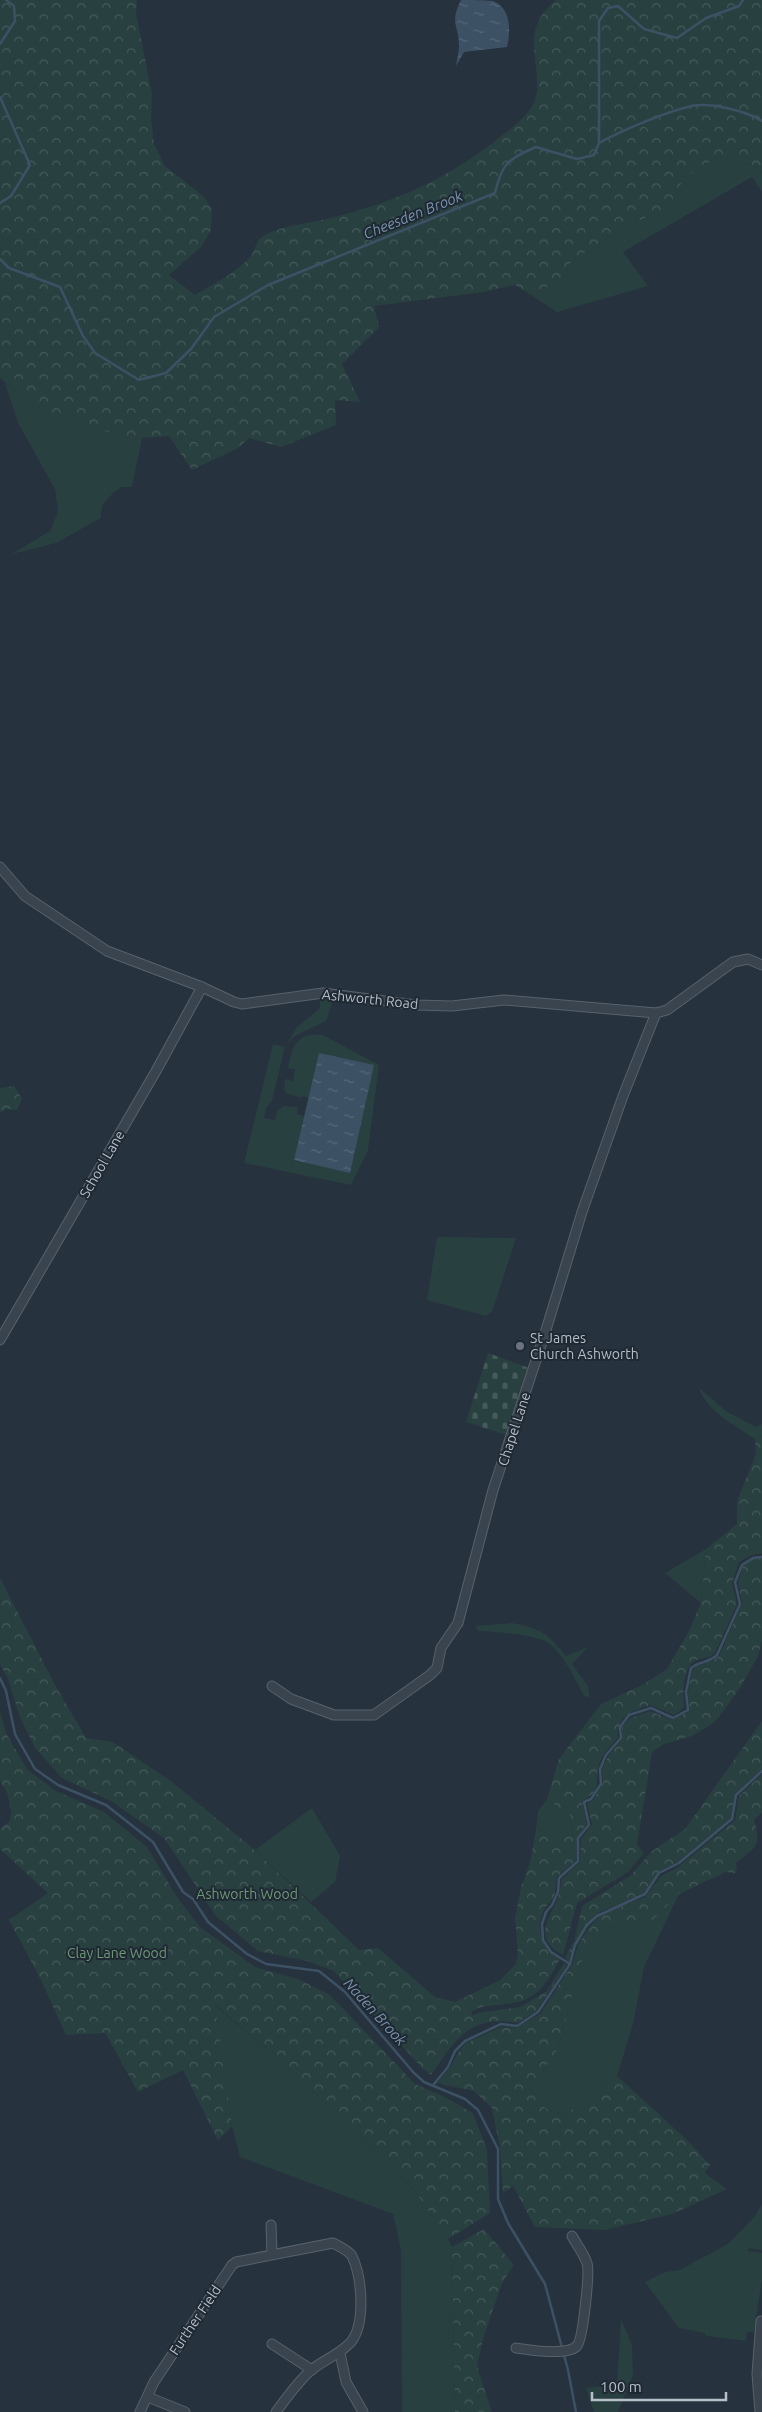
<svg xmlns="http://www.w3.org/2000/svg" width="762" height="2412" font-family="Ubuntu,sans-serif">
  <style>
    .green { fill: #294040 }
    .forest { fill: url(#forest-crowns) }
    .cemetery { fill: url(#cemetery-stones) }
    .water { fill: url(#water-ripples) }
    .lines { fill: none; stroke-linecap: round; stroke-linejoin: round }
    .stream { stroke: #3d5165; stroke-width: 2.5 }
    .minor-casing { stroke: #58626c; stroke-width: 11 }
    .minor { stroke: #3a444e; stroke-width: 9 }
    .worship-dot { fill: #6b7280; stroke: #1f2933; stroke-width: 2 }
    .labels { text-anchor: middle; stroke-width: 4; stroke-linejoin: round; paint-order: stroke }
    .street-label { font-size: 14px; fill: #b7bfc9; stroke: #1f2933 }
    .poi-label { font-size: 14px; fill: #b7bfc9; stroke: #1f2933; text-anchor: start }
    .park-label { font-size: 14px; fill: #6f9876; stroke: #1f2933 }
    .water-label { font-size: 15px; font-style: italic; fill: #7991aa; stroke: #1f2933 }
  </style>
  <defs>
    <pattern id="forest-crowns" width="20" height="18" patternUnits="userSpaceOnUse" patternTransform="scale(1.25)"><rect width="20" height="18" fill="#294040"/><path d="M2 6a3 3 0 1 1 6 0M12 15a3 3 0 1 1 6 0" fill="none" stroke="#465a5a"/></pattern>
    <pattern id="cemetery-stones" width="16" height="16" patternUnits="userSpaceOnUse" patternTransform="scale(1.25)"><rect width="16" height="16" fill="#294040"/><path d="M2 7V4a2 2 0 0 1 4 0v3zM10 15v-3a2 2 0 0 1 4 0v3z" fill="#465a5a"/></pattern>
    <pattern id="water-ripples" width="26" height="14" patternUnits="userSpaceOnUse" patternTransform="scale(1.25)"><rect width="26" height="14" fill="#3d5165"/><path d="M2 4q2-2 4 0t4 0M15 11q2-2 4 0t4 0" fill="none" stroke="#57687a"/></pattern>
  </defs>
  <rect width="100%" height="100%" fill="#26323e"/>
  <g class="green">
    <polygon points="718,157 753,165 762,172 762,192 752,177 623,252 648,286 557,312 531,295 560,281 571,262 620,230 676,202 682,179"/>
    <path d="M5,383L16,391L128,439L142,438L132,487H121C111,495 99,503 101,518L56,543L12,554L50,531L58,512L55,489L18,423Z"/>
    <path d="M321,999L330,1000L332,1004L326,1021L293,1037L285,1047L272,1101L266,1108L264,1118L275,1120L277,1111L283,1106L298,1107L297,1114L304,1116L294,1160L319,1053L309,1098L301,1096V1098L286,1093L284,1090L285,1079L293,1081L295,1069L288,1068C292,1047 297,1031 323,1035L379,1065L368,1150L351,1185L244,1163L273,1044L285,1047L297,1027L319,1009Z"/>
    <polygon points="437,1237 516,1238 492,1312 486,1316 427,1300"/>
    <path d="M698,1387L726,1411L756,1427L762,1424V1436L755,1439C733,1424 709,1413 698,1387Z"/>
    <polygon points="706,1549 701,1603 665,1573"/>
    <path d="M512,1623C542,1629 547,1633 566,1656L588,1647L572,1664L588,1686L590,1697L584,1696C575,1679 565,1657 550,1644C537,1634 495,1632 478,1631L476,1626Z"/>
    <polygon points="547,1799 570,1815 573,1834 536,1829 538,1811"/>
    <polygon points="312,1808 340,1856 335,1882 311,1902 255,1850"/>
    <path d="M679,1894L644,1967L633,2024L617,2076L565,2115C548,2112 538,2106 531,2089L557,2050L585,1950L599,1934L620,1924L635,1926L653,1920Z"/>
    <polygon points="214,2005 279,2058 415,2191 448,2239 452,2247 455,2412 402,2412 401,2250 393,2214 240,2157 232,2126"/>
    <polygon points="762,2204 762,2250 749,2248 748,2251 762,2253 762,2278 754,2332 747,2332 746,2341 706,2336 705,2333 679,2328 645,2282 665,2272 680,2270 729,2243 755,2216"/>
    <polygon points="621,2319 632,2345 633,2375 618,2412 594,2412 586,2388 617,2384"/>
  </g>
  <g class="forest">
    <path d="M0,0H137L136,13L152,94L151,118L154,144L165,166L203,196L212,209L211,230L202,246L169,275L195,295C213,284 238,272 251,256C255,250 257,240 262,237C279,225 314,223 335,217C394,202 442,181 491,144C504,134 518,124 528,112C555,80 510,36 556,0H762V172L753,165L718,157L682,179L677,202L620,230L571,262L560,281L531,295L515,285L483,292L374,306L379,327L342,364L360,402L335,400L336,425L281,447L249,438L238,448L192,470L169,436L128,439L51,412L16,391L0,378Z"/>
    <polygon points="14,1086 22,1099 17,1110 6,1109 0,1113 0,1088"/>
    <path d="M762,1436V1553L752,1555L739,1562L732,1583L737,1604L715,1653C709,1659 705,1657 697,1660C682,1666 683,1695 684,1708L674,1715L650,1705C631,1712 617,1715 618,1738C610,1747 601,1755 598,1768C595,1783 603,1790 582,1801L587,1824L577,1838L576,1860L557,1877C556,1882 556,1888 555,1893C553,1901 546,1905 543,1912C535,1932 543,1949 560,1959C542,1991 536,2002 498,2005C488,2006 479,2006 471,2012L473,2016L478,2013L520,2007L547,1991L564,1963L567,1965L536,2011L517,2023C470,2014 455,2040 431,2075L423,2069L334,1971L307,1961L258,1951L216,1916L164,1838L111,1801L62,1778L35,1748L19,1715L8,1679L0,1664V1578L55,1685L86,1738L113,1742L172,1782L255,1850L359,1950L378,1948L435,1997L455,2002L500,1980L516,1964L518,1954L515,1918L521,1887L530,1863L536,1829L573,1833L570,1815L547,1799L559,1759L601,1704L644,1684L667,1669L689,1631L701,1603L706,1549L737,1524V1501L756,1454L755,1439Z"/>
    <path d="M762,1558V1639L758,1656L740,1688L715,1722L692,1736L664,1744L652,1752L637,1845L644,1853L628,1872L577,1903L563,1955C523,1933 563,1910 561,1880L580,1861L581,1839L592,1825L587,1804L593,1800L603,1783L602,1768L609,1755L622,1739V1727L630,1718L650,1711L673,1720L689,1711L688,1692L693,1668C702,1662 711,1664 719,1656L742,1603L738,1582L743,1566L753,1559Z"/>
    <polygon points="0,1711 6,1733 27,1769 54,1790 104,1812 147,1847 177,1897 200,1927 255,1967 298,1979 330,1995 415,2084 443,2096 473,2113 487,2150 490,2213 448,2239 415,2191 279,2058 215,2005 232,2126 218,2140 183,2070 138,2092 105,2033 66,2035 41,1980 9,1920 48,1893 0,1849 0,1829 10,1821 11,1811 7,1792 0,1781"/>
    <polygon points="762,1721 762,1769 735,1794 731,1819 678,1862 659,1872 644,1893 600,1912 586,1925 574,1946 569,1962 565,1958 574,1941 582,1906 630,1876 652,1851 685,1829"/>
    <path d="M762,1774V1812L754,1820C762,1846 756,1847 736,1863L737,1869L735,1873L726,1872L679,1894L653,1920L635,1926L620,1924L599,1934L585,1950L557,2050L531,2089C538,2106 548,2112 565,2115L617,2076L687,2140L710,2165L705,2173L727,2189L672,2214L605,2230L535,2227L513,2186L503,2193L500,2148L492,2108L474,2091L437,2083L450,2068L459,2051L466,2043L501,2027L516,2028L540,2014L572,1965L578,1945L590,1926L602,1914L645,1897L661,1876L678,1867L735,1820L739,1796Z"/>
    <polygon points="484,2229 514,2265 502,2283 483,2339 477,2366 492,2412 455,2412 452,2247"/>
  </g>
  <polygon class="cemetery" points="488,1353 529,1368 507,1435 466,1422"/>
  <g class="water">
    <path d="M461,0C470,0 485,0 493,1C511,8 511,31 507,47L464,52L456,66C457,59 459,52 459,46C459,25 449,24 461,0Z"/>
    <polygon points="319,1053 374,1065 350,1173 294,1160"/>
  </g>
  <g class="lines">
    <g class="stream">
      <polyline points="0,44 15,21 14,6 6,0"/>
      <polyline points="0,97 30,165 11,196 0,203"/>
      <path d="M599,143C623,130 665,112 692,106C710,102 746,111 762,121"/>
      <path d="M0,259L9,268L60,287L83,336L95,353L139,380L166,373L191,349L214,317L268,285L495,193C502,163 508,159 536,147L577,159L594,155L599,143V21L608,8L618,6L644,29L677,38L706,18L739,6L743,0"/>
      <polyline points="0,1678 6,1691 15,1734 35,1769 58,1785 106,1805 153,1842 183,1892 193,1899 208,1922 247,1954 266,1964 319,1971 345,1992 413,2072 424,2082 465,2099 478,2110 498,2149 498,2199 508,2223 545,2284 568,2370 576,2412"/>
      <path d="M570,1964L551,1952L543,1940L542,1924L546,1912L552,1905L558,1892L559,1878L578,1861V1838L589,1825L584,1802L591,1799L601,1784L600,1769L606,1755L621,1738L620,1727L629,1715L651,1708L673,1718L688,1710L686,1692L691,1668C700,1661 709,1663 717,1655L740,1604L735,1582L742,1565L753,1558L762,1557"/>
      <polyline points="434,2084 448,2067 455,2051 465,2041 501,2024 517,2026 538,2012 570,1964 575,1945 587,1925 597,1916 645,1894 659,1873 679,1863 732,1819 736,1795 762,1771"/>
    </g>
    <g class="minor-casing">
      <g id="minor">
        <polyline points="0,867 25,896 107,951 202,987 234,1002 242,1004 323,993 416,1005 452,1006 504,1000 656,1013 667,1010 733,962 748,959 762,965"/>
        <polyline points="0,1340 156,1071 202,987"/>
        <polyline points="272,1686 291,1699 334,1715 374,1715 430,1675 437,1668 441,1648 458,1623 493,1490 546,1330 582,1212 623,1096 656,1013"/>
        <polyline points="271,2225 272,2254"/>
        <polyline points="272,2344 312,2370"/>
        <path d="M516,2348C529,2350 567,2356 577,2346C583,2339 590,2272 587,2263C584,2254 577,2245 572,2236"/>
        <polyline points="340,2353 346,2382 363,2412"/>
        <polyline points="148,2397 185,2412"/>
        <path d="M140,2412L154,2382L232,2265L236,2262L333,2243C340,2247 348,2250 352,2256C362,2277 366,2323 351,2342C339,2355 323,2360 310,2371C297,2383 287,2397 276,2412"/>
        <polyline points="760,2412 757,2374 761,2321"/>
      </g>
    </g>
    <use href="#minor" class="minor"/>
  </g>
  <circle class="worship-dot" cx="520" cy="1346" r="5"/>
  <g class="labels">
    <g class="street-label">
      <text transform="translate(370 999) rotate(6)" y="5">Ashworth Road</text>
      <text transform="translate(102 1164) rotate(-60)" y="5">School Lane</text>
      <text transform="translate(514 1429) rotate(-72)" y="5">Chapel Lane</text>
      <text transform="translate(195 2320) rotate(-56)" y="5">Further Field</text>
    </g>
    <g class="poi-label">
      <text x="530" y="1343">St James<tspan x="530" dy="16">Church Ashworth</tspan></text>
    </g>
    <g class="park-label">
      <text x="247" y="1899">Ashworth Wood</text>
      <text x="117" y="1958">Clay Lane Wood</text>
    </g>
    <g class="water-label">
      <text transform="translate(413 215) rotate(-22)" y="5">Cheesden Brook</text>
      <text transform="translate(375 2012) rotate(48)" y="5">Naden Brook</text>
    </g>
  </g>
  <path d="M592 2392v8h134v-8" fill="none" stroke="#b7bfc9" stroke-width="2.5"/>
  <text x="600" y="2392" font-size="15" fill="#b7bfc9" stroke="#1f2933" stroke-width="4" paint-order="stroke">100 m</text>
</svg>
